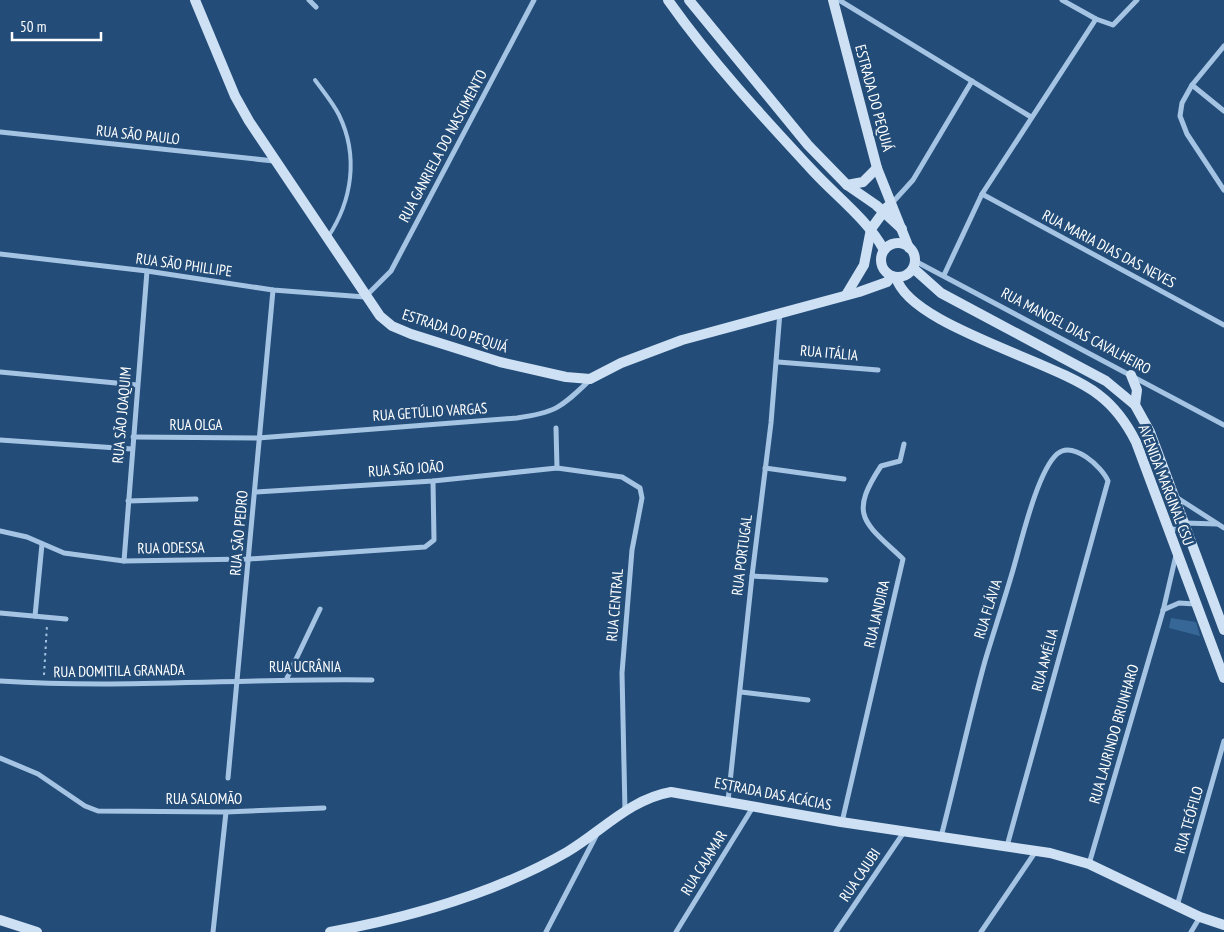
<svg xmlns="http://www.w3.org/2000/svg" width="1224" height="932" font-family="'PT Sans Narrow',sans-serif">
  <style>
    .green { fill: #376796 }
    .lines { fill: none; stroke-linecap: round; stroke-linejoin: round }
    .path { stroke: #a5c4e4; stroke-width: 2; stroke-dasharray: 2.5 4; stroke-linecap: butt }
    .lane { stroke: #a5c4e4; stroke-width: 4 }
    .street { stroke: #a5c4e4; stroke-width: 5 }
    .secondary { stroke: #cee0f4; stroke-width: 10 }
    .labels { text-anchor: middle; stroke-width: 5; stroke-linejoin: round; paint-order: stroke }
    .street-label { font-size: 15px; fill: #fff; stroke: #234d78 }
  </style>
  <rect width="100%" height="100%" fill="#234d78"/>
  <polygon class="green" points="1171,618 1196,622 1200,636 1169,628"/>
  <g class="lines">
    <polyline class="path" points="44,675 47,625"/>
    <path class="lane" d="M315,80C323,91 333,103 339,115C359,156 352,201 328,237"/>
    <g class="street">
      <polyline points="309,0 316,7"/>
      <polyline points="839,0 1031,117"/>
      <polyline points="1062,0 1096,19 1113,25 1137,0"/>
      <polyline points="1224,46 1192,85 1182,103 1180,116 1187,134 1224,190"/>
      <polyline points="1192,85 1224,111"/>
      <polyline points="0,132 274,161"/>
      <polyline points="982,194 1224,325"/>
      <polyline points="893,202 913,180 972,81"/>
      <polyline points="0,254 147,271 273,290 365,297 391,271 534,0"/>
      <polyline points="915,261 1224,425"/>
      <polyline points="944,275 982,194 1096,19"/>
      <polyline points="778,362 878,370"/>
      <polyline points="0,372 137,385"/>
      <polyline points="556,428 557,468"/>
      <path d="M133,437L258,438L517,418C558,412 561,407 590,380"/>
      <polyline points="0,440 132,449"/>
      <polyline points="765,468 844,479"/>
      <polyline points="256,492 433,481 557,468 622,477 640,488 642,498 632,550 622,673 625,811"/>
      <polyline points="1176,497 1224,528"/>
      <polyline points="128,501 196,499"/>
      <polyline points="0,531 27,537 64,553 124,561 249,559 425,547 434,540 433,481"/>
      <polyline points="1169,532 1185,523 1217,524"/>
      <polyline points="124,561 147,271"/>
      <polyline points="752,576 826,580"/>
      <polyline points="1163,610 1179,603 1195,604"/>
      <polyline points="0,613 66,619"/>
      <polyline points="35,616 42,544"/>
      <polyline points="287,678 320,609"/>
      <path d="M0,681C124,689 248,678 372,680"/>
      <polyline points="741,692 808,700"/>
      <polyline points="0,758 38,774 85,806 98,811 226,812 324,808"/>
      <polyline points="228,778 273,290"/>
      <polyline points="728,801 752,576 771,423 780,312"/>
      <path d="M842,822L903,559C864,522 848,516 881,466L900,461L904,444"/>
      <path d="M941,837C956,779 969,719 985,661C994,631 1004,601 1013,570C1021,543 1037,472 1057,454C1073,440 1102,467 1108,481L1007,846"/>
      <polyline points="1089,864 1163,611 1176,555"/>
      <polyline points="1177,906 1224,741"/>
      <polyline points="213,932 226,812"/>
      <polyline points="546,932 597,834"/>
      <polyline points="676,932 753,807"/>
      <polyline points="836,932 904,832"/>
      <polyline points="981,932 1036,851"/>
      <polyline points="1191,932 1200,917"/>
    </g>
    <g class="secondary">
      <polyline points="195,0 235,96 249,121 380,316 392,326 411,334 500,362 566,377 590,379 621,363 682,340 859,292 887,282 892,276"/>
      <path d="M668,0C711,61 762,116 813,171C837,197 867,219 884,250"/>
      <polyline points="689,0 808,145 847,185 876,205 902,229"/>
      <polyline points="833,0 877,168 909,248"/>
      <polyline points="847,185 863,182 877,168"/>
      <circle cx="898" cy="260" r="17"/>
      <polyline points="913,268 941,293 1106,381 1135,405 1150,432 1224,630"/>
      <path d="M896,277C909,326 1057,361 1099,395C1116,408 1127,424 1136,442L1224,678"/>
      <polyline points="846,295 864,265 871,229 887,207"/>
      <polyline points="1131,375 1137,390 1135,405"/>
      <polyline points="0,920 37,932"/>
      <path d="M330,932C412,917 494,894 567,852C601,832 630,799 671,792L841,822L1050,853L1089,864L1200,917L1224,925"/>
    </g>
  </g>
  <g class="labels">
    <g class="street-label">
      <text transform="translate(874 98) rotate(75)" y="5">ESTRADA DO PEQUIÁ</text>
      <text transform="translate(138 135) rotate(6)" y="5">RUA SÃO PAULO</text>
      <text transform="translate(443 146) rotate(-62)" y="5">RUA GANRIELA DO NASCIMENTO</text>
      <text transform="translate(1109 249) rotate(28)" y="5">RUA MARIA DIAS DAS NEVES</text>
      <text transform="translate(184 265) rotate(8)" y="5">RUA SÃO PHILLIPE</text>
      <text transform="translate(455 331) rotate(18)" y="5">ESTRADA DO PEQUIÁ</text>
      <text transform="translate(1076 331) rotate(28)" y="5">RUA MANOEL DIAS CAVALHEIRO</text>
      <text transform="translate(829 353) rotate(5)" y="5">RUA ITÁLIA</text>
      <text transform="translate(430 412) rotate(-4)" y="5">RUA GETÚLIO VARGAS</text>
      <text transform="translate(122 415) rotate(-85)" y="5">RUA SÃO JOAQUIM</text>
      <text x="196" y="430">RUA OLGA</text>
      <text transform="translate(406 469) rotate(-4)" y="5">RUA SÃO JOÃO</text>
      <text transform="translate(1166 485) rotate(69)" y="5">AVENIDA MARGINAL CSU</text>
      <text transform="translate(239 533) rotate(-85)" y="5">RUA SÃO PEDRO</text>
      <text transform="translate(171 548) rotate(-1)" y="5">RUA ODESSA</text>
      <text transform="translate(742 555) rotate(-83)" y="5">RUA PORTUGAL</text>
      <text transform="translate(615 605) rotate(-85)" y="5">RUA CENTRAL</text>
      <text transform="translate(988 609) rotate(-73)" y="5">RUA FLÁVIA</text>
      <text transform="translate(877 614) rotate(-77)" y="5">RUA JANDIRA</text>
      <text transform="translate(1045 660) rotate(-75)" y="5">RUA AMÉLIA</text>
      <text x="305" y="672">RUA UCRÂNIA</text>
      <text transform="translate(119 671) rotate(-1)" y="5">RUA DOMITILA GRANADA</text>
      <text transform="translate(1114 734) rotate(-74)" y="5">RUA LAURINDO BRUNHARO</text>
      <text transform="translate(773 794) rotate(11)" y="5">ESTRADA DAS ACÁCIAS</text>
      <text x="204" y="804">RUA SALOMÃO</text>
      <text transform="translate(1189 820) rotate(-74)" y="5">RUA TEÓFILO</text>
      <text transform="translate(704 863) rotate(-58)" y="5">RUA CAJAMAR</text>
      <text transform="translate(860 875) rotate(-56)" y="5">RUA CAJUBI</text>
    </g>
  </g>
  <path d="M12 32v8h89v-8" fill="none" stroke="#ffffff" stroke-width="2.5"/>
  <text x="20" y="32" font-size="15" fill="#ffffff" stroke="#234d78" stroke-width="4" paint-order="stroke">50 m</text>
</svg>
